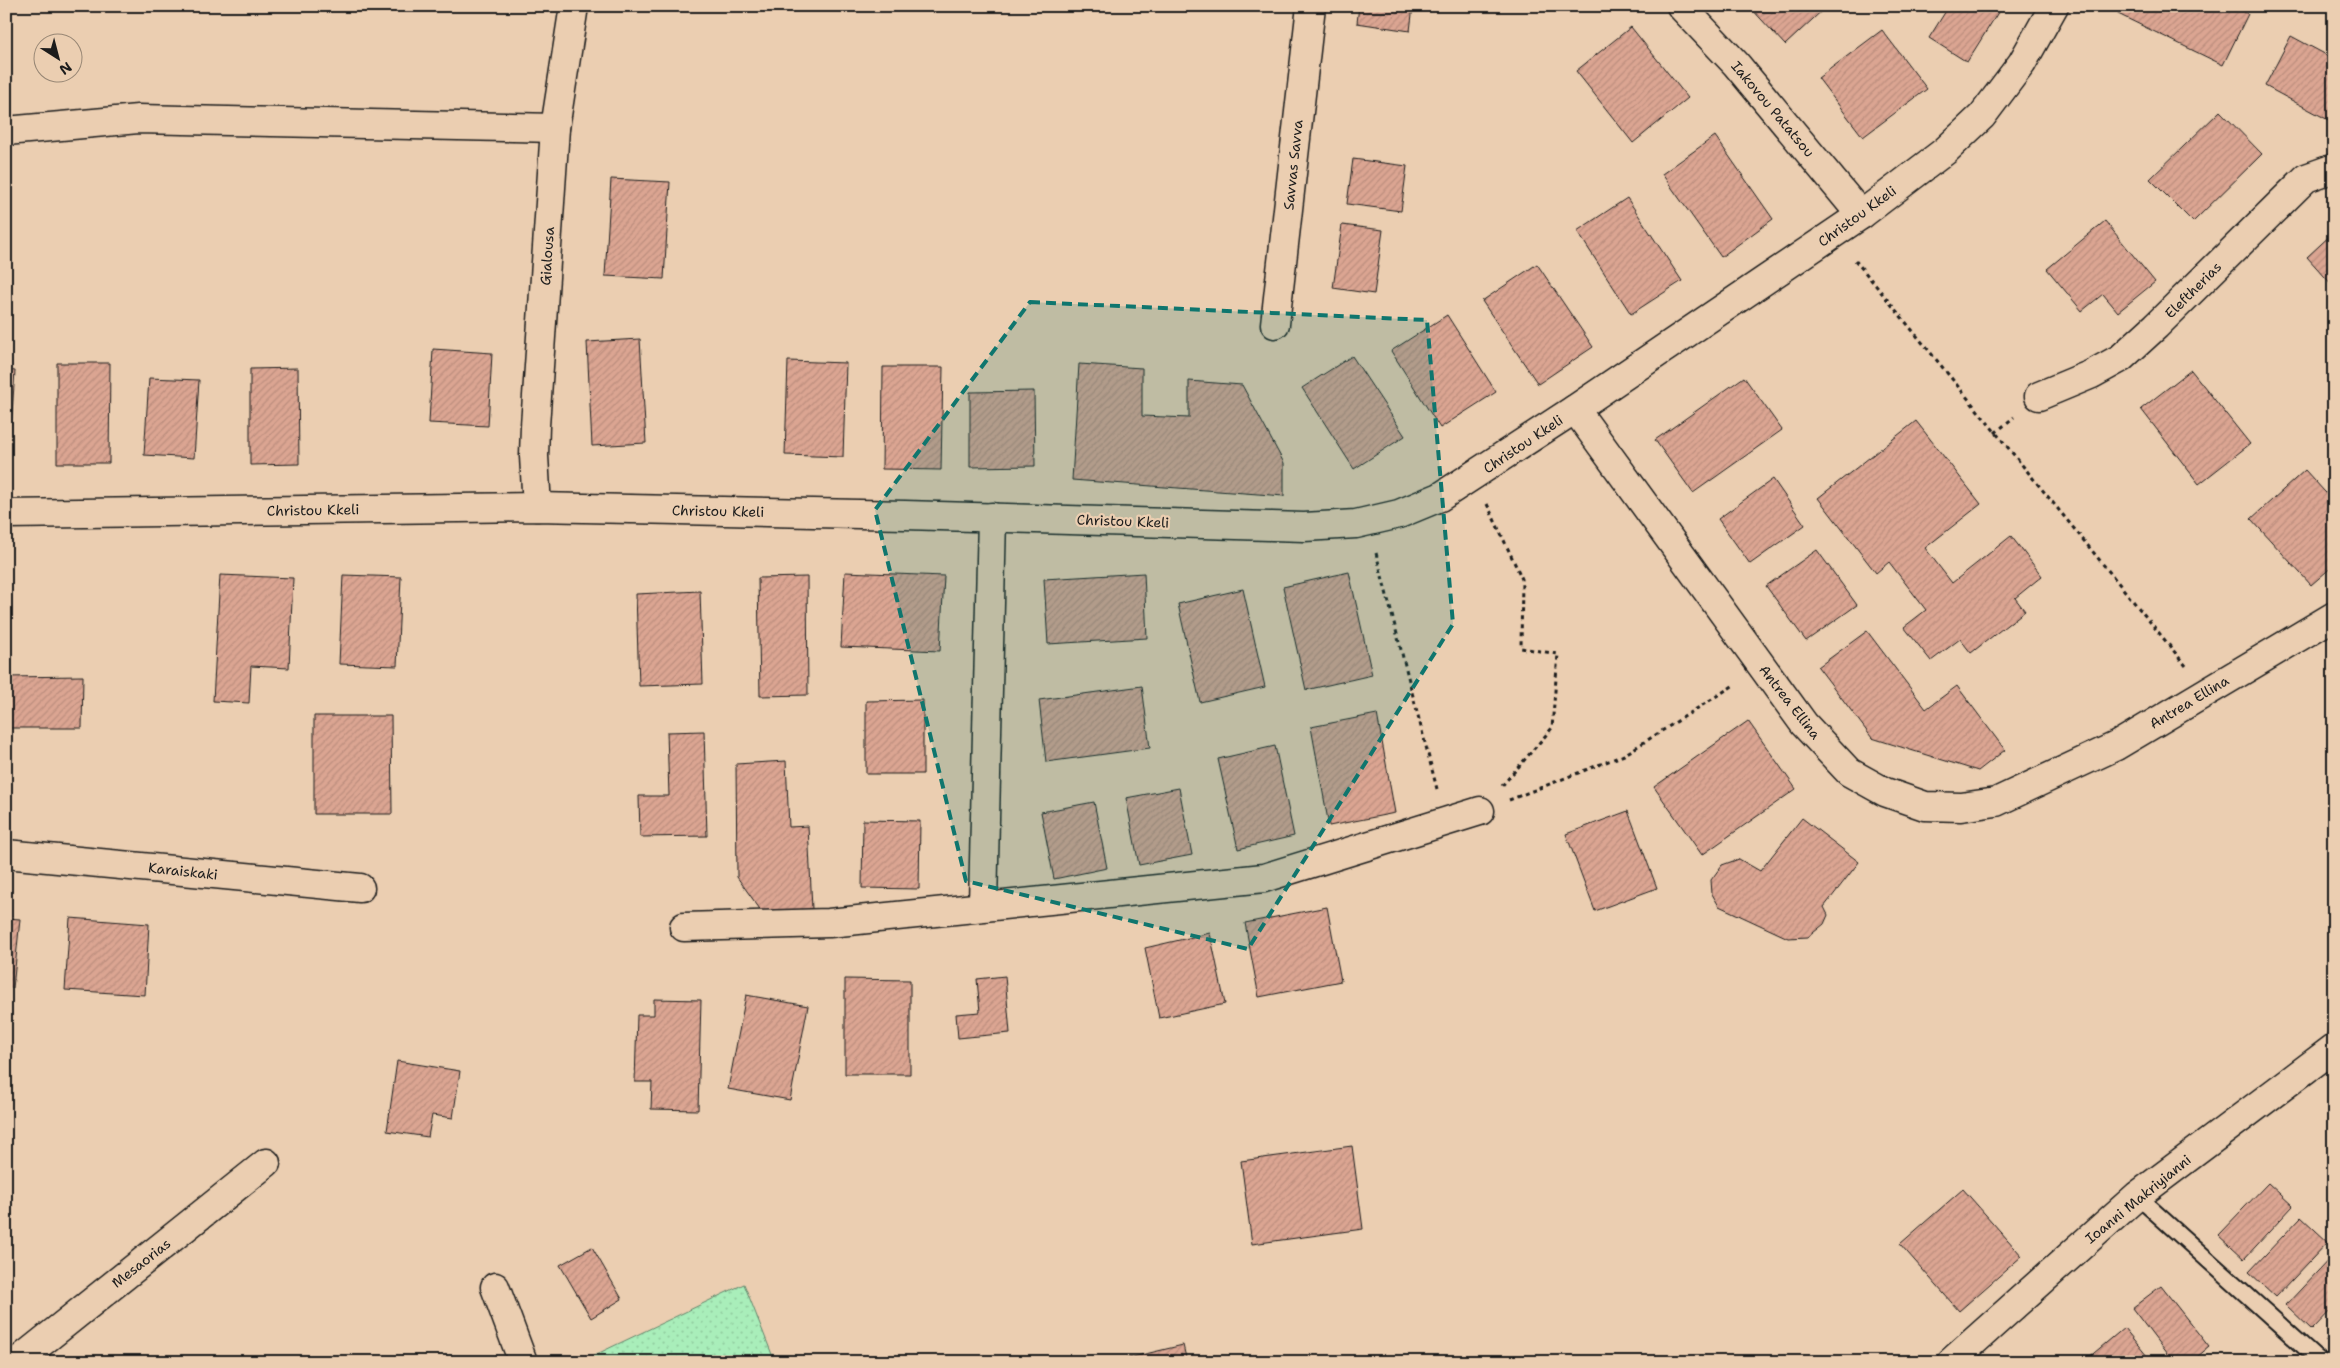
<svg xmlns="http://www.w3.org/2000/svg" width="2340" height="1368" font-family="'Shantell Sans',sans-serif">
  <style>
    .grass { fill: url(#grass-dots); stroke: #62856b }
    .building { fill: url(#building-hatch); stroke: #1c1c1c }
    .lines { fill: none; stroke-linecap: round; stroke-linejoin: round }
    .service-casing { stroke: #1c1c1c; stroke-width: 19 }
    .minor-casing { stroke: #1c1c1c; stroke-width: 31 }
    .tertiary-casing { stroke: #1c1c1c; stroke-width: 31 }
    .path { stroke: #1c1c1c; stroke-width: 3; stroke-dasharray: 4 4; stroke-linecap: butt }
    .service { stroke: #ebceb1; stroke-width: 15 }
    .minor { stroke: #ebceb1; stroke-width: 28 }
    .tertiary { stroke: #ebceb1; stroke-width: 28 }
    .marked { fill: #0f766e; fill-opacity: 0.2; stroke: #0f766e; stroke-width: 4; stroke-dasharray: 10 6; stroke-linejoin: round }
    .labels { text-anchor: middle; stroke-width: 4.5; stroke-linejoin: round; paint-order: stroke }
    .street-label { font-size: 14px; fill: #1c1c1c; stroke: #ebceb1 }
  </style>
  <defs>
    <pattern id="grass-dots" width="8" height="8" patternUnits="userSpaceOnUse" patternTransform="scale(1.25)"><rect width="8" height="8" fill="#a9eeba"/><path d="M2 2h.1M6 6h.1" fill="none" stroke="#91cc9f" stroke-width="1.8" stroke-linecap="round"/></pattern>
    <pattern id="building-hatch" width="6" height="6" patternUnits="userSpaceOnUse" patternTransform="scale(1.25)"><rect width="6" height="6" fill="#dba592"/><path d="M-1 1l2-2M0 6l6-6M5 7l2-2" fill="none" stroke="#bb8d7d"/></pattern>
  </defs>
  <rect width="100%" height="100%" fill="#ebceb1"/>
  <filter id="ink" filterUnits="userSpaceOnUse"><feTurbulence type="fractalNoise" baseFrequency=".02" numOctaves="2"/><feDisplacementMap in="SourceGraphic" scale="10" xChannelSelector="R" yChannelSelector="G"/><feConvolveMatrix kernelMatrix="1 2 1 2 8 2 1 2 1" color-interpolation-filters="sRGB"/></filter>
  <g filter="url(#ink)">
    <polygon class="grass" points="744,1284 775,1362 580,1362"/>
    <g class="building">
      <polygon points="1359,6 1413,6 1410,31 1357,23"/>
      <polygon points="1749,6 1827,6 1785,45"/>
      <polygon points="1949,6 2002,6 1967,62 1929,38"/>
      <polygon points="2122,6 2232,6 2248,14 2223,65 2118,14"/>
      <polygon points="1631,27 1688,98 1633,143 1576,71"/>
      <polygon points="1882,30 1927,89 1863,137 1818,78"/>
      <polygon points="2291,36 2334,59 2334,123 2265,86"/>
      <polygon points="2220,111 2262,154 2193,222 2150,179"/>
      <polygon points="1715,136 1773,219 1721,257 1662,174"/>
      <polygon points="1353,159 1407,166 1401,211 1347,204"/>
      <polygon points="611,179 670,182 664,279 605,276"/>
      <polygon points="1627,198 1682,281 1631,314 1577,231"/>
      <polygon points="2105,221 2155,282 2118,312 2103,294 2082,311 2047,269"/>
      <polygon points="1342,225 1383,230 1374,294 1333,288"/>
      <polygon points="2334,232 2334,287 2307,257"/>
      <polygon points="1537,264 1593,347 1538,384 1482,301"/>
      <polygon points="1447,315 1496,392 1440,428 1391,351"/>
      <polygon points="640,339 646,443 592,446 587,342"/>
      <polygon points="433,349 492,353 488,426 429,423"/>
      <polygon points="1352,356 1405,436 1354,469 1302,388"/>
      <polygon points="788,361 846,363 843,457 785,455"/>
      <polygon points="57,363 110,363 109,463 57,463"/>
      <polygon points="1079,364 1142,368 1142,416 1189,418 1189,381 1242,385 1284,463 1284,496 1072,480"/>
      <polygon points="883,367 943,367 941,470 882,469"/>
      <polygon points="298,368 299,464 250,465 250,369"/>
      <polygon points="6,370 15,371 8,469 6,469"/>
      <polygon points="2191,370 2250,444 2199,484 2141,409"/>
      <polygon points="1744,377 1782,430 1693,493 1655,440"/>
      <polygon points="149,378 199,380 194,458 144,455"/>
      <polygon points="1034,391 1035,466 970,467 970,392"/>
      <polygon points="1916,421 1981,504 1925,548 1952,583 2011,536 2042,576 2015,598 2025,611 1971,653 1960,639 1931,661 1904,627 1926,610 1889,562 1876,573 1818,498"/>
      <polygon points="2305,470 2334,502 2334,565 2311,585 2251,519"/>
      <polygon points="1773,479 1805,525 1750,564 1718,519"/>
      <polygon points="1817,550 1857,605 1806,641 1766,586"/>
      <polygon points="845,572 944,576 940,651 841,647"/>
      <polygon points="1349,572 1372,675 1306,690 1283,587"/>
      <polygon points="1144,573 1147,638 1048,644 1044,579"/>
      <polygon points="220,575 293,578 289,668 251,666 249,703 213,701"/>
      <polygon points="343,575 401,577 397,666 339,664"/>
      <polygon points="807,577 808,695 760,696 758,578"/>
      <polygon points="1243,589 1265,687 1200,702 1178,604"/>
      <polygon points="700,591 703,684 639,686 636,594"/>
      <polygon points="1867,631 1926,709 1957,686 2005,750 1978,771 1872,738 1818,667"/>
      <polygon points="83,676 82,728 6,728 6,677"/>
      <polygon points="1142,686 1150,748 1046,762 1039,700"/>
      <polygon points="923,700 923,774 866,774 866,701"/>
      <polygon points="1377,714 1395,813 1329,826 1311,727"/>
      <polygon points="314,716 391,716 392,814 314,814"/>
      <polygon points="1748,721 1796,789 1702,855 1654,787"/>
      <polygon points="704,731 707,836 640,837 639,796 669,796 667,732"/>
      <polygon points="1275,746 1294,836 1238,849 1218,759"/>
      <polygon points="786,761 789,827 808,826 812,909 762,912 737,877 736,764"/>
      <polygon points="1179,788 1192,855 1139,865 1126,798"/>
      <polygon points="1094,802 1107,868 1054,879 1041,812"/>
      <polygon points="1628,811 1657,888 1595,911 1566,834"/>
      <polygon points="1802,818 1859,862 1824,907 1828,915 1824,924 1808,937 1788,938 1719,906 1712,894 1711,880 1722,865 1739,859 1760,871"/>
      <polygon points="863,820 920,821 919,889 862,888"/>
      <polygon points="1327,907 1341,981 1259,997 1245,923"/>
      <polygon points="6,918 20,919 13,988 6,987"/>
      <polygon points="70,918 149,924 145,995 65,990"/>
      <polygon points="1210,933 1225,1004 1159,1018 1145,948"/>
      <polygon points="1005,976 1010,1033 958,1038 956,1014 980,1012 977,979"/>
      <polygon points="845,979 910,980 910,1074 845,1074"/>
      <polygon points="746,995 808,1006 790,1100 728,1089"/>
      <polygon points="654,999 701,1000 698,1110 651,1109 652,1082 635,1082 637,1015 654,1015"/>
      <polygon points="397,1061 460,1071 453,1118 432,1115 428,1137 387,1131"/>
      <polygon points="1352,1146 1363,1229 1252,1244 1241,1161"/>
      <polygon points="2268,1183 2293,1206 2244,1259 2218,1235"/>
      <polygon points="1963,1189 2022,1256 1959,1311 1900,1244"/>
      <polygon points="2301,1217 2328,1242 2276,1297 2249,1272"/>
      <polygon points="592,1247 622,1299 591,1318 560,1265"/>
      <polygon points="2334,1254 2334,1307 2312,1330 2286,1305"/>
      <polygon points="2161,1286 2209,1347 2191,1362 2173,1362 2132,1308"/>
      <polygon points="2124,1328 2152,1362 2091,1362 2088,1358"/>
      <polygon points="2334,1331 2334,1349 2325,1341"/>
      <polygon points="1183,1345 1187,1362 1112,1362"/>
    </g>
    <g class="lines">
      <g class="service-casing">
        <polyline id="service" points="2137,1196 2321,1362"/>
      </g>
      <g class="minor-casing">
        <g id="minor">
          <polyline points="1681,6 1736,64 1861,215"/>
          <polyline points="6,131 138,119 555,128"/>
          <polyline points="1275,324 1311,6"/>
          <polyline points="2039,396 2092,374 2121,358 2156,326 2306,178 2334,168"/>
          <polyline points="1575,409 1804,724 1849,772 1885,792 1925,806 1961,807 1996,802 2116,746 2334,616"/>
          <polyline points="537,507 534,456 535,426 555,128 574,6"/>
          <polyline points="6,854 360,888"/>
          <polyline points="983,905 992,517"/>
          <polyline points="684,927 829,923 1264,878 1480,811"/>
          <polyline points="495,1287 523,1362"/>
          <polyline points="17,1362 266,1163"/>
          <polyline points="1951,1362 2137,1196 2334,1048"/>
        </g>
      </g>
      <g class="tertiary-casing">
        <polyline id="tertiary" points="6,514 537,507 905,515 1304,527 1356,524 1399,514 1440,497 1575,409 1861,215 1945,151 1982,116 2022,63 2054,6"/>
      </g>
      <g class="path">
        <polyline points="1855,260 2186,666"/>
        <polyline points="1995,433 2014,417"/>
        <polyline points="1487,504 1522,579 1521,648 1558,654 1552,728 1501,787"/>
        <polyline points="1376,553 1437,789"/>
        <polyline points="1509,800 1624,755 1734,685"/>
      </g>
      <use href="#service" class="service"/>
      <use href="#minor" class="minor"/>
      <use href="#tertiary" class="tertiary"/>
    </g>
  </g>
  <path class="marked" d="M1030,302L1427,320L1453,624L1248,949L966,881L875,510Z"/>
  <g class="labels">
    <g class="street-label">
      <text transform="translate(1773 109) rotate(50)" y="5">Iakovou Patatsou</text>
      <text transform="translate(1293 165) rotate(-84)" y="5">Savvas Savva</text>
      <text transform="translate(1857 216) rotate(-36)" y="5">Christou Kkeli</text>
      <text transform="translate(547 256) rotate(-86)" y="5">Gialousa</text>
      <text transform="translate(2193 290) rotate(-45)" y="5">Eleftherias</text>
      <text transform="translate(1523 444) rotate(-34)" y="5">Christou Kkeli</text>
      <text transform="translate(313 510) rotate(-1)" y="5">Christou Kkeli</text>
      <text transform="translate(718 511) rotate(1)" y="5">Christou Kkeli</text>
      <text transform="translate(1123 521) rotate(2)" y="5">Christou Kkeli</text>
      <text transform="translate(1790 702) rotate(52)" y="5">Antrea Ellina</text>
      <text transform="translate(2189 702) rotate(-31)" y="5">Antrea Ellina</text>
      <text transform="translate(183 871) rotate(6)" y="5">Karaiskaki</text>
      <text transform="translate(2138 1199) rotate(-39)" y="5">Ioanni Makriyianni</text>
      <text transform="translate(141 1263) rotate(-38)" y="5">Mesaorias</text>
    </g>
  </g>
  <rect width="2340" height="1368" fill="none" stroke="#ebceb1" stroke-width="25"/>
  <rect x="12" y="12" width="2315" height="1343" fill="none" stroke="#1c1c1c" stroke-width="2" filter="url(#ink)"/>
  <g transform="translate(58 58) rotate(144)"><circle r="24" fill="#ebceb1" stroke="#988775"/>
  <path d="M0-4L9 19L0 12L-9 19Z" fill="#1c1c1c"/>
  <text y="-8" font-size="14" font-weight="bold" text-anchor="middle" fill="#1c1c1c">N</text>
  </g>
</svg>
